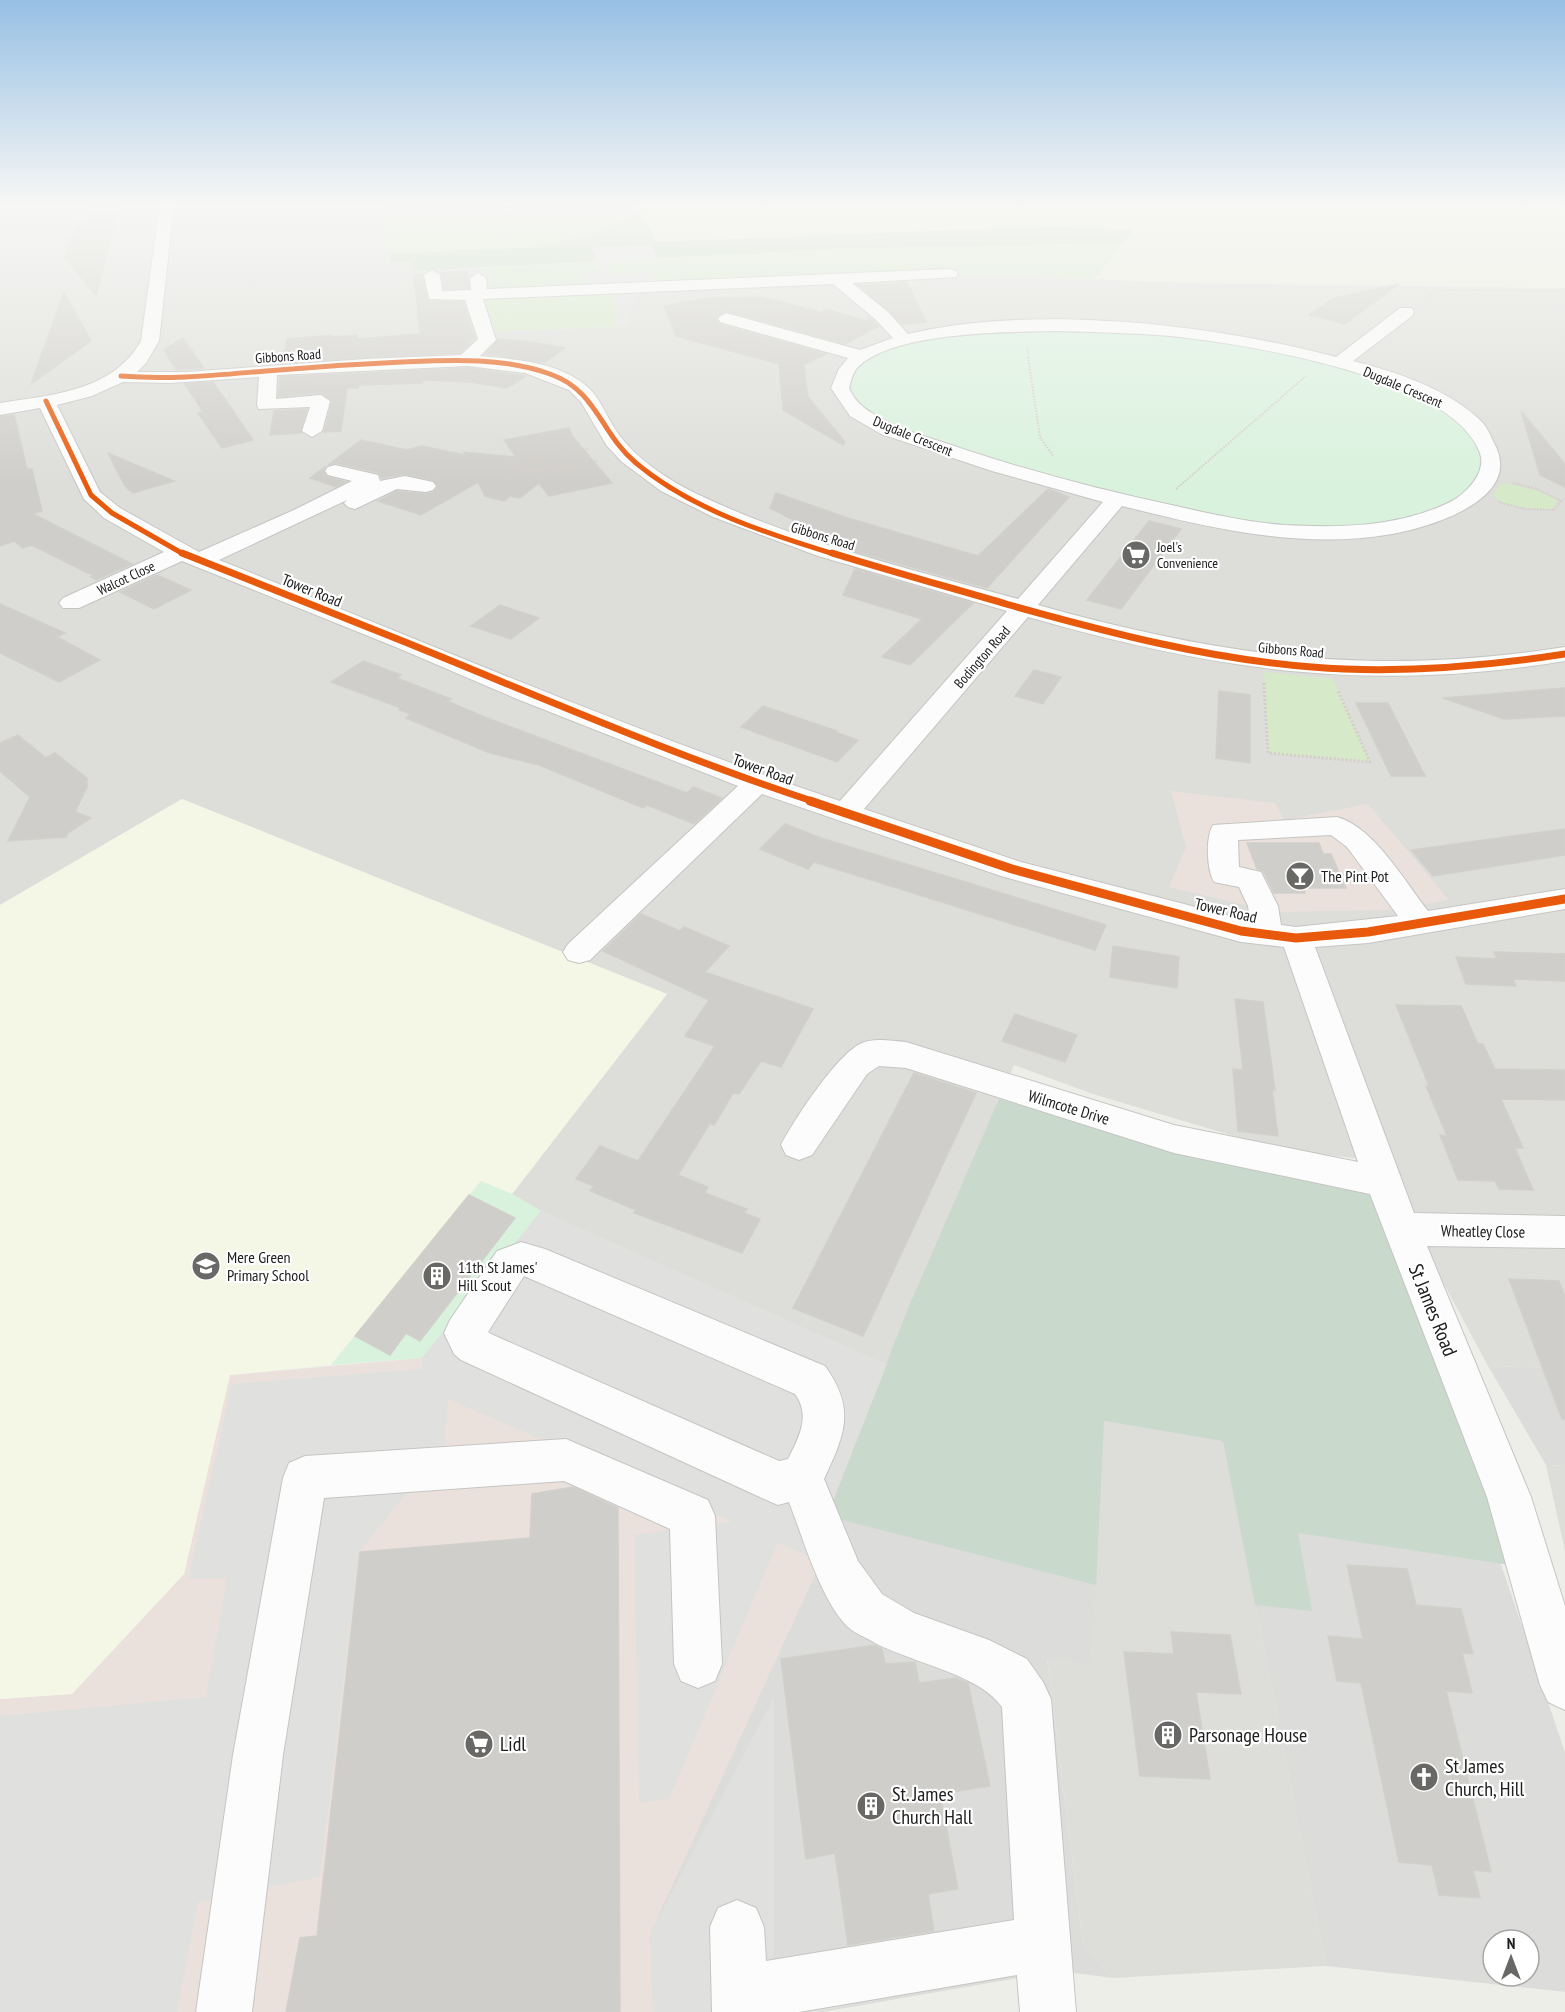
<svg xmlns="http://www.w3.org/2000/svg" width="1565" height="2012" font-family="'PT Sans Narrow',sans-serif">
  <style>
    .residential { fill: #ddddda }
    .commercial { fill: #ebe1dc }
    .education { fill: #f4f6e6 }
    .religious { fill: #dcdcda; fill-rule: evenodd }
    .farmland { fill: #eaeddd }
    .grass { fill: #d6eaca }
    .forest { fill: #c5dbc0 }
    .cemetery { fill: #c9d9cc }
    .park { fill: #d9f2dd }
    .parking { fill: #e0e0de }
    .building { fill: #cfceca; stroke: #d1d0cb; stroke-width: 1.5 }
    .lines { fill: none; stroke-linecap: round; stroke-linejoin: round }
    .minor-casing { stroke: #c5c5c3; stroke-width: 2 }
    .path-far2 { stroke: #d6cdc9; stroke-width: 1.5; stroke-dasharray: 1.5 1.5; stroke-linecap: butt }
    .path-far1 { stroke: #d6cdc9; stroke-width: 2; stroke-dasharray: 1.5 1.5; stroke-linecap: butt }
    .path { stroke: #d6cdc9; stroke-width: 3; stroke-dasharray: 2 2; stroke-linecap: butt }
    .minor { fill: #fcfcfc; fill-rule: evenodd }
    .cycleway-far2-casing { stroke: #fff; stroke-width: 8 }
    .cycleway-far1-casing { stroke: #fff; stroke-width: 10 }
    .cycleway-casing { stroke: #fff; stroke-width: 13 }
    .cycleway-far2 { stroke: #e8590c; stroke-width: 5 }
    .cycleway-far1 { stroke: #e8590c; stroke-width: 7 }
    .cycleway { stroke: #e8590c; stroke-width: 9 }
    .labels { text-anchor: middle; stroke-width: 4.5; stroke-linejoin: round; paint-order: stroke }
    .far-street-label { font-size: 14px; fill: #202020; stroke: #fff }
    .far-poi-label { font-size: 14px; fill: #202020; stroke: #fff; text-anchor: start }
    .street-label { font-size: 16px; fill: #202020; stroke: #fff }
    .poi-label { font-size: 16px; fill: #202020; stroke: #fff; text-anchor: start }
    .near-street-label { font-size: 20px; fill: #202020; stroke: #fff }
    .near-poi-label { font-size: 20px; fill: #202020; stroke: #fff; text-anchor: start }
  </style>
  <rect width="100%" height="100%" fill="#eeeee9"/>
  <g class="residential">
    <polygon points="0,203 378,203 414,271 484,268 484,332 626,326 640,290 826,280 915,287 910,276 1039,276 1193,283 1565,288 1565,1368 1488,1366 1430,1258 1392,1163 1274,1148 1093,1094 1014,1065 887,1364 541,1211 512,1194 667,994 182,799 0,905"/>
    <polygon points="1103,1421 1223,1441 1326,1966 1113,1978 1083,1945 1047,1658 1092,1662"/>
    <polygon points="1546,1465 1565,1466 1565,1551"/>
  </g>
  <g class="commercial">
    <polygon points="1171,791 1275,803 1284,820 1368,804 1449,900 1392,910 1274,912 1169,887 1186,847"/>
    <polygon points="422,1358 418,1395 448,1399 734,1522 821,1562 653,2012 0,2012 0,1699 72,1694 184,1574 230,1375"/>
  </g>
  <polygon class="education" points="182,799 667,994 512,1194 481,1181 331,1365 230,1375 184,1574 72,1694 0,1699 0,905"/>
  <g class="religious">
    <path d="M999,1099L1373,1189L1565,1752V1992L1326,1966L1223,1441L1104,1421L1092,1663L1047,1659L1083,1945L1113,1978L1059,1971L822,2012H653L650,1934L821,1562L734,1522L448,1399L422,1358L541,1211L887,1363ZM1493,1940H1529V1976H1493Z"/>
    <polygon points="1488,1366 1565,1368 1565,1466 1546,1465"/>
  </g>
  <polygon class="farmland" points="637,203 1565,203 1565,288 1193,283 1095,279 1133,230 1058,226 656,242"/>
  <g class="grass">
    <polygon points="377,203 637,203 641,211 593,234 541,247 389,254"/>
    <polygon points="1124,243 1095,279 1039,276 911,276 915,287 846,291 835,282 640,290 626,326 483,332 476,301 486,294 484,268 597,261 651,245 658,258 833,249"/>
    <path d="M1504,483L1536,490L1558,501L1552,509C1537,509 1500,508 1493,495L1500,484Z"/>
    <polygon points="1264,672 1333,679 1370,762 1268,753"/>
  </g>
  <polygon class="forest" points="641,211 656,242 1058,226 1133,230 1124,243 833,249 658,258 651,245 593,248 598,261 414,271 409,261 391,262 389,254 541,247 593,234"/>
  <polygon class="cemetery" points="999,1099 1372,1193 1492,1496 1510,1565 1298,1533 1312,1611 1255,1605 1223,1441 1104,1421 1096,1585 827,1516 907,1311"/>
  <g class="park">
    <path d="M1132,330C1230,341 1370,356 1450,416C1466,429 1484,446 1479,469C1473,495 1442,510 1418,517C1378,528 1332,530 1291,527C1238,522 1189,510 1138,498C1075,483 1013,467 952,446C917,434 878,425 853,397C852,390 850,382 853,375C873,323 1083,331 1132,330Z"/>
    <polygon points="481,1181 512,1194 541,1211 422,1358 331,1365"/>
  </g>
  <g class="parking">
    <polygon points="651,245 658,258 608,262 612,275 651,272 658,289 640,290 626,326 615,327 615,291 587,292 586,273 600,272 592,248"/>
    <polygon points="541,1211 887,1364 827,1516 821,1562 778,1542 669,1799 639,1803 634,1535 733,1521 448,1399 445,1446 359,1552 320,1877 198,1902 177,2012 0,2012 0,1716 206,1697 227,1578 188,1579 232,1384 421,1369 422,1358"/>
    <polygon points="774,1697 774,1967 1045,1968 816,2012 653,2012 650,1934"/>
  </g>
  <g class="building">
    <polygon points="108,203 124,203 112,233 96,296 65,257 77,223 86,221 89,208"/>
    <polygon points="467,271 469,288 444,289 441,273"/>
    <polygon points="422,274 428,301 463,302 475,338 460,353 283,363 287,339 332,335 332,337 357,335 358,339 420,334 414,275"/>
    <polygon points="907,282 926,322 903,325 858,285"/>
    <polygon points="1399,284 1345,324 1309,315 1334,298"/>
    <polygon points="64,292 91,341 31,384"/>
    <polygon points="763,297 821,312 826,309 870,322 867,316 879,326 845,344 727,311 716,317 719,324 826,354 804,365 808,397 845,442 843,445 783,410 779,364 676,336 664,306 709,298"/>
    <polygon points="183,338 204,368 176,370 164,350"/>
    <polygon points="498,339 531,342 565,348 544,363 485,354"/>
    <polygon points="468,368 526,376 507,388 471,382 423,380 422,383 359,385 358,388 347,388 341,431 324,432 332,402 322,393 278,397 280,377"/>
    <polygon points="213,382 240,421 253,440 222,448 198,413 203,412 185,384"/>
    <polygon points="307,409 301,433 270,435 274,411"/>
    <polygon points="1521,411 1565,464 1565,487 1540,475"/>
    <polygon points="14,415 27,469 32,469 42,511 33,514 132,564 96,580 91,577 94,576 32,545 23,548 14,541 0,546 0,417"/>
    <polygon points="569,428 573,437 612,483 549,496 539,483 520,498 510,496 504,501 485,496 478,482 421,515 378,501 397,491 426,494 434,492 438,486 433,480 405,474 382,478 379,473 336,463 328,465 361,440 407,450 422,446 465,455 464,452 516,457 504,440"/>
    <polygon points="108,453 174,481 133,493 125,486"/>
    <polygon points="326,466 323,471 326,476 346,482 336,487 310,478"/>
    <polygon points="1048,489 1069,497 987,588 850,550 770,508 776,493 851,519 978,556"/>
    <polygon points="1149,521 1181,529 1121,609 1087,600"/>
    <polygon points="855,569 973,603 910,665 882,657 922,619 843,595"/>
    <polygon points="157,575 191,590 154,609 120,592"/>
    <polygon points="0,604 65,633 57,637 100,660 59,682 0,653"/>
    <polygon points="500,605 539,618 511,639 471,626"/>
    <polygon points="363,661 401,675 397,678 451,699 447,701 482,716 687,793 693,787 722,798 694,824 647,805 643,808 539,765 490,753 406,718 411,714 399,710 401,708 331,682"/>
    <polygon points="1034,670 1061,677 1043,704 1015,696"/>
    <polygon points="1565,688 1565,716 1504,719 1443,698"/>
    <polygon points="1219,691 1250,695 1250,763 1216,758"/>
    <polygon points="1356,703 1388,703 1425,776 1391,776"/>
    <polygon points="763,706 837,731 835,732 858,740 837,762 741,727"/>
    <polygon points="18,735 46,758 55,753 87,778 87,787 75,812 91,818 68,833 66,837 8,841 30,797 0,771 0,743"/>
    <polygon points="785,824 821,838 1106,925 1095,950 814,862 808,869 760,849"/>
    <polygon points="1565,829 1565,855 1433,876 1411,850"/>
    <polygon points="1247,843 1319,843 1323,854 1331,854 1346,888 1303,888 1305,893 1274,893 1263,871 1257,869"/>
    <polygon points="641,914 680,931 684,927 729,946 705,972 813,1009 781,1067 761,1061 739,1094 733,1093 714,1125 710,1123 678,1175 708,1187 705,1193 747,1209 744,1213 760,1219 742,1253 634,1213 636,1210 590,1191 594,1186 576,1179 600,1146 638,1161 715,1046 685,1036 709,1000 603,951"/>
    <polygon points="1113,946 1179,957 1177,988 1110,977"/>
    <polygon points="1494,952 1565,954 1565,981 1513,979 1516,986 1466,984 1456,957 1497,959"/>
    <polygon points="1235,999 1263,1002 1275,1090 1272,1089 1278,1136 1238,1131 1233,1069 1243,1070"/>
    <polygon points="1396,1005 1461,1006 1478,1044 1483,1044 1495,1069 1565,1070 1565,1100 1501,1099 1523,1148 1515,1148 1533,1190 1499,1189 1495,1181 1458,1180 1440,1135 1447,1136 1426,1086 1429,1086"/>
    <polygon points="1015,1014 1077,1035 1065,1062 1002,1041"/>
    <polygon points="914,1073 976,1093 863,1336 793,1308"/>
    <polygon points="469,1195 515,1218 420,1341 406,1333 390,1355 355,1336"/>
    <polygon points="1509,1279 1559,1281 1565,1297 1565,1419 1562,1419"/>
    <polygon points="573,1487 618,1508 620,2012 286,2012 300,1938 317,1936 360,1552 530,1538 532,1494"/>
    <polygon points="1347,1565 1407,1569 1416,1605 1461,1609 1473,1654 1462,1653 1472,1693 1446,1691 1491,1872 1473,1870 1480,1898 1439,1895 1432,1865 1399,1862 1361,1683 1337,1681 1328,1636 1363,1639"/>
    <polygon points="1171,1632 1230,1635 1241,1694 1196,1692 1210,1779 1140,1776 1124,1652 1174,1654"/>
    <polygon points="875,1645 882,1649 885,1664 915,1662 919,1683 956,1678 968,1683 990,1786 940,1794 958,1889 928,1894 934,1931 848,1945 835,1853 806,1859 781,1659"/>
  </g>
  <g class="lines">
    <g class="minor-casing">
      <g id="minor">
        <path d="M160,203H174L159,341L146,363L137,372H186L366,359L461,355L478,339L465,300L429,299L424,275L432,270L440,275L442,291L471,290L470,278L478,273L486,278L487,289L950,269L956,271L958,274L956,277L852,283L888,312L908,334C1035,304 1211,324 1336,357L1400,308H1412L1414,312L1412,316L1353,361C1397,372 1451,390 1483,423C1488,429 1491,437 1494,443C1525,499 1431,527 1392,534C1301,550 1210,528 1122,506L1038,605C1223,657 1373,677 1565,647V661C1369,693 1217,671 1028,617L864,809L1021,862L1250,921L1248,906L1239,887L1214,882C1207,870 1205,838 1213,825L1337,817C1374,827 1405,882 1428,911L1565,889V909L1368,943L1315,947L1414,1213L1565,1216V1248L1427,1246L1531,1497L1565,1606V1710L1548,1702L1540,1685L1487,1497L1370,1194L1174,1153L906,1068L879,1066L867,1074L812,1155L799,1160L786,1155L781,1145C794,1120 836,1056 860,1044C874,1037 891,1041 906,1042L1174,1125L1358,1162L1284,947L1241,942L1001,876L762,794L590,960L579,963L568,960L563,952L568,944L738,786L517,699L398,648L182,561L79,608H63L59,603L63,598L164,552L104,518L84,499L40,408L0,415V403C52,395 113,391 141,341ZM833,284L876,320L893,338L860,350L726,313L718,318L720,322L848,358L839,369L831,388L850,416L881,434L992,471L1103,502L1018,599C909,569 797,542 695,493C667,479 635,458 617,432C606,416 600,396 584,384C557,362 513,359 480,356L496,340L483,299ZM1055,331C1094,332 1132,333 1171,336C1244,344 1452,376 1480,453C1487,473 1465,495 1448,503C1398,527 1339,528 1284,525C1247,522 1211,514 1176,506C1104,491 1033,472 963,449C933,438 899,431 872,413C861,407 854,399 849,388C851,381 853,372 858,367C894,332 1006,332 1055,331ZM468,366L525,373L569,390L581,402L607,446L622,462L661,491L713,517L818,556L1007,611L840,801C630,731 426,642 219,560L347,500L344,503L348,507L355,509L397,489L426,492L433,490L436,486L433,482L405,476L380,481L378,475L335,465L328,467L325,471L328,475L352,481L294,510L199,552L120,508L100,492L57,405L92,396L123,382L170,383L259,377L257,405L259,409L310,407L302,431L312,437L322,431L330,401L321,395L276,399L277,375ZM1331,835L1347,847L1398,916L1296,927L1281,925L1278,906L1261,872L1239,867L1238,840Z"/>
        <path d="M521,1242L545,1249L825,1366C856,1409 845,1434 824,1479L858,1561L882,1594L914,1613L989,1640L1027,1659L1043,1682L1051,1699L1076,2012H1020L1017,1975L799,2012H712L710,1927L718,1908L737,1900L756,1908L764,1927L766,1961L1014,1920L1002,1707C979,1673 906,1662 868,1639C862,1636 853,1632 848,1627C821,1601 803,1538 789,1502L778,1505L762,1498L461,1360L454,1354L444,1333L450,1320L497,1251ZM524,1276L795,1394C811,1416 799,1437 788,1459L779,1461L491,1334L488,1332Z"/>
        <polygon points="566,1439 708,1500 715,1516 722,1664 715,1681 698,1688 681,1681 674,1664 670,1529 564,1481 324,1498 283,1755 252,2012 196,2012 233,1755 283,1478 289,1463 305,1456"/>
      </g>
    </g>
    <g class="path-far2">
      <polyline points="1424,299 1437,290 1565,291"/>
      <polyline points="1027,347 1029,359"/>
    </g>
    <g class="path-far1">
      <polyline points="1028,357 1040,437 1054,457"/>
      <polyline points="588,449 527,460 520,469 546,472 597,461"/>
      <polyline points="1176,489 1306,376"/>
      <polyline points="1499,502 1525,509 1554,510 1561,501 1537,489 1513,483"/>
    </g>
    <polyline class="path" points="1264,683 1268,753 1370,762 1338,691"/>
    <use href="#minor" class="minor"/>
    <g class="cycleway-far2-casing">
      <g id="cycleway-far2">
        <path d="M121,376C170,380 217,375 266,371C311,367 356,364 402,362C450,360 503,357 550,374C598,391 599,432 636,463C692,510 768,534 837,555"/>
        <polyline points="46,401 91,495 112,513 185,555"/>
      </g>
    </g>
    <g class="cycleway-far1-casing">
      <g id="cycleway-far1">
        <path d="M182,553C256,583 331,612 405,642C541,697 675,756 815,802"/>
        <path d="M832,553C890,571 948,587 1006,604C1107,632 1207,659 1312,667C1397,674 1481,667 1565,654"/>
      </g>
    </g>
    <g class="cycleway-casing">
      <polyline id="cycleway" points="810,801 1012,869 1241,931 1296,938 1368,932 1565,899"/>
    </g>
    <use href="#cycleway-far2" class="cycleway-far2"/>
    <use href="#cycleway-far1" class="cycleway-far1"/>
    <use href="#cycleway" class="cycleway"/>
  </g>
  <linearGradient id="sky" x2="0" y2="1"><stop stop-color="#97c0e4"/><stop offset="0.42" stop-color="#f7f7f5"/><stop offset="1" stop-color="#f7f7f5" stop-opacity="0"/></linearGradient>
  <rect width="1565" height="485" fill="url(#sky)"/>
  <defs>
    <g id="supermarket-disc" transform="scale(1.5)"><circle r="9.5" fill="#686866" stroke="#fff"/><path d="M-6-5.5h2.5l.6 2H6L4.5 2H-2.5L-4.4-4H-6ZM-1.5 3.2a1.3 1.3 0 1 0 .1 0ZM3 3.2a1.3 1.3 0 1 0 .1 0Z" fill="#fff"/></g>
    <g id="bar-disc" transform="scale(1.5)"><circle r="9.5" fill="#686866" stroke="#fff"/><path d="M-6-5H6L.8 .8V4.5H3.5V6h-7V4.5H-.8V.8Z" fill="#fff"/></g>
    <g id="school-disc" transform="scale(1.5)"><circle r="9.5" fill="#686866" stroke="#fff"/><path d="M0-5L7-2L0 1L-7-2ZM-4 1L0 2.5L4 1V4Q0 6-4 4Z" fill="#fff"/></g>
    <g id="building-disc" transform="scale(1.5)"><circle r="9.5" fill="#686866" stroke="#fff"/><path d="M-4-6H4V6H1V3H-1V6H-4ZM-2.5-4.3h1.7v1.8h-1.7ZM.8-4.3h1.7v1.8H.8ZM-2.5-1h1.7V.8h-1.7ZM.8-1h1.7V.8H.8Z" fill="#fff"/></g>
    <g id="church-disc" transform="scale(1.5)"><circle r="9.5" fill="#686866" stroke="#fff"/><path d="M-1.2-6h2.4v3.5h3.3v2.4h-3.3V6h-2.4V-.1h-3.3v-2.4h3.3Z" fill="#fff"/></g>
  </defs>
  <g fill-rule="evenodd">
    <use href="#supermarket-disc" x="1136" y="555"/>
    <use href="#bar-disc" x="1300" y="876"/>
    <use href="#school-disc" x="206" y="1266"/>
    <use href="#building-disc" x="437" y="1276"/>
    <use href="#building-disc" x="1168" y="1735"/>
    <use href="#supermarket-disc" x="479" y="1744"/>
    <use href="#church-disc" x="1424" y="1777"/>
    <use href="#building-disc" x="871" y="1806"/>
  </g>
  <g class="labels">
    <g class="far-street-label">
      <text transform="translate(288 356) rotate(-4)" y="5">Gibbons Road</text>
      <text transform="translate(1403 387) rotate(23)" y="5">Dugdale Crescent</text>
      <text transform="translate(913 436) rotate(22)" y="5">Dugdale Crescent</text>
      <text transform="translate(823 536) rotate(17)" y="5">Gibbons Road</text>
      <text transform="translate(126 578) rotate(-25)" y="5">Walcot Close</text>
      <text transform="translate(1291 650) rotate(5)" y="5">Gibbons Road</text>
      <text transform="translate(982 657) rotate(-49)" y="5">Bodington Road</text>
    </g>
    <g class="far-poi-label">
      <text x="1157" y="552">Joel's<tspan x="1157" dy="16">Convenience</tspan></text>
    </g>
    <g class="street-label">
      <text transform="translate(312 590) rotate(22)" y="6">Tower Road</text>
      <text transform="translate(763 769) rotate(20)" y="6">Tower Road</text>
      <text transform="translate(1226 910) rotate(13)" y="6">Tower Road</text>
      <text transform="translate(1069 1107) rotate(17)" y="6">Wilmcote Drive</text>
      <text transform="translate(1483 1231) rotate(1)" y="6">Wheatley Close</text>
    </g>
    <g class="poi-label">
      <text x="1321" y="882">The Pint Pot</text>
      <text x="227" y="1263">Mere Green<tspan x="227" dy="18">Primary School</tspan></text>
      <text x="458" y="1273">11th St James'<tspan x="458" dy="18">Hill Scout</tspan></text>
    </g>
    <g class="near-street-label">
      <text transform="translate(1433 1310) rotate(68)" y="7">St James Road</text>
    </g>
    <g class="near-poi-label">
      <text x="1189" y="1742">Parsonage House</text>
      <text x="500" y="1751">Lidl</text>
      <text x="1445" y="1773">St James<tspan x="1445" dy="23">Church, Hill</tspan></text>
      <text x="892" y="1801">St. James<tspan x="892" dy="23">Church Hall</tspan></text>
    </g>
  </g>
  <g transform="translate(1511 1958)"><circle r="28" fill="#ffffff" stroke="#a6a6a6" stroke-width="1.5"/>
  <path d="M0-4.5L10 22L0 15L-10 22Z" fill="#686866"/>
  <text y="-9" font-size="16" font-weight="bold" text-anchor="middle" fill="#202020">N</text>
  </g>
</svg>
